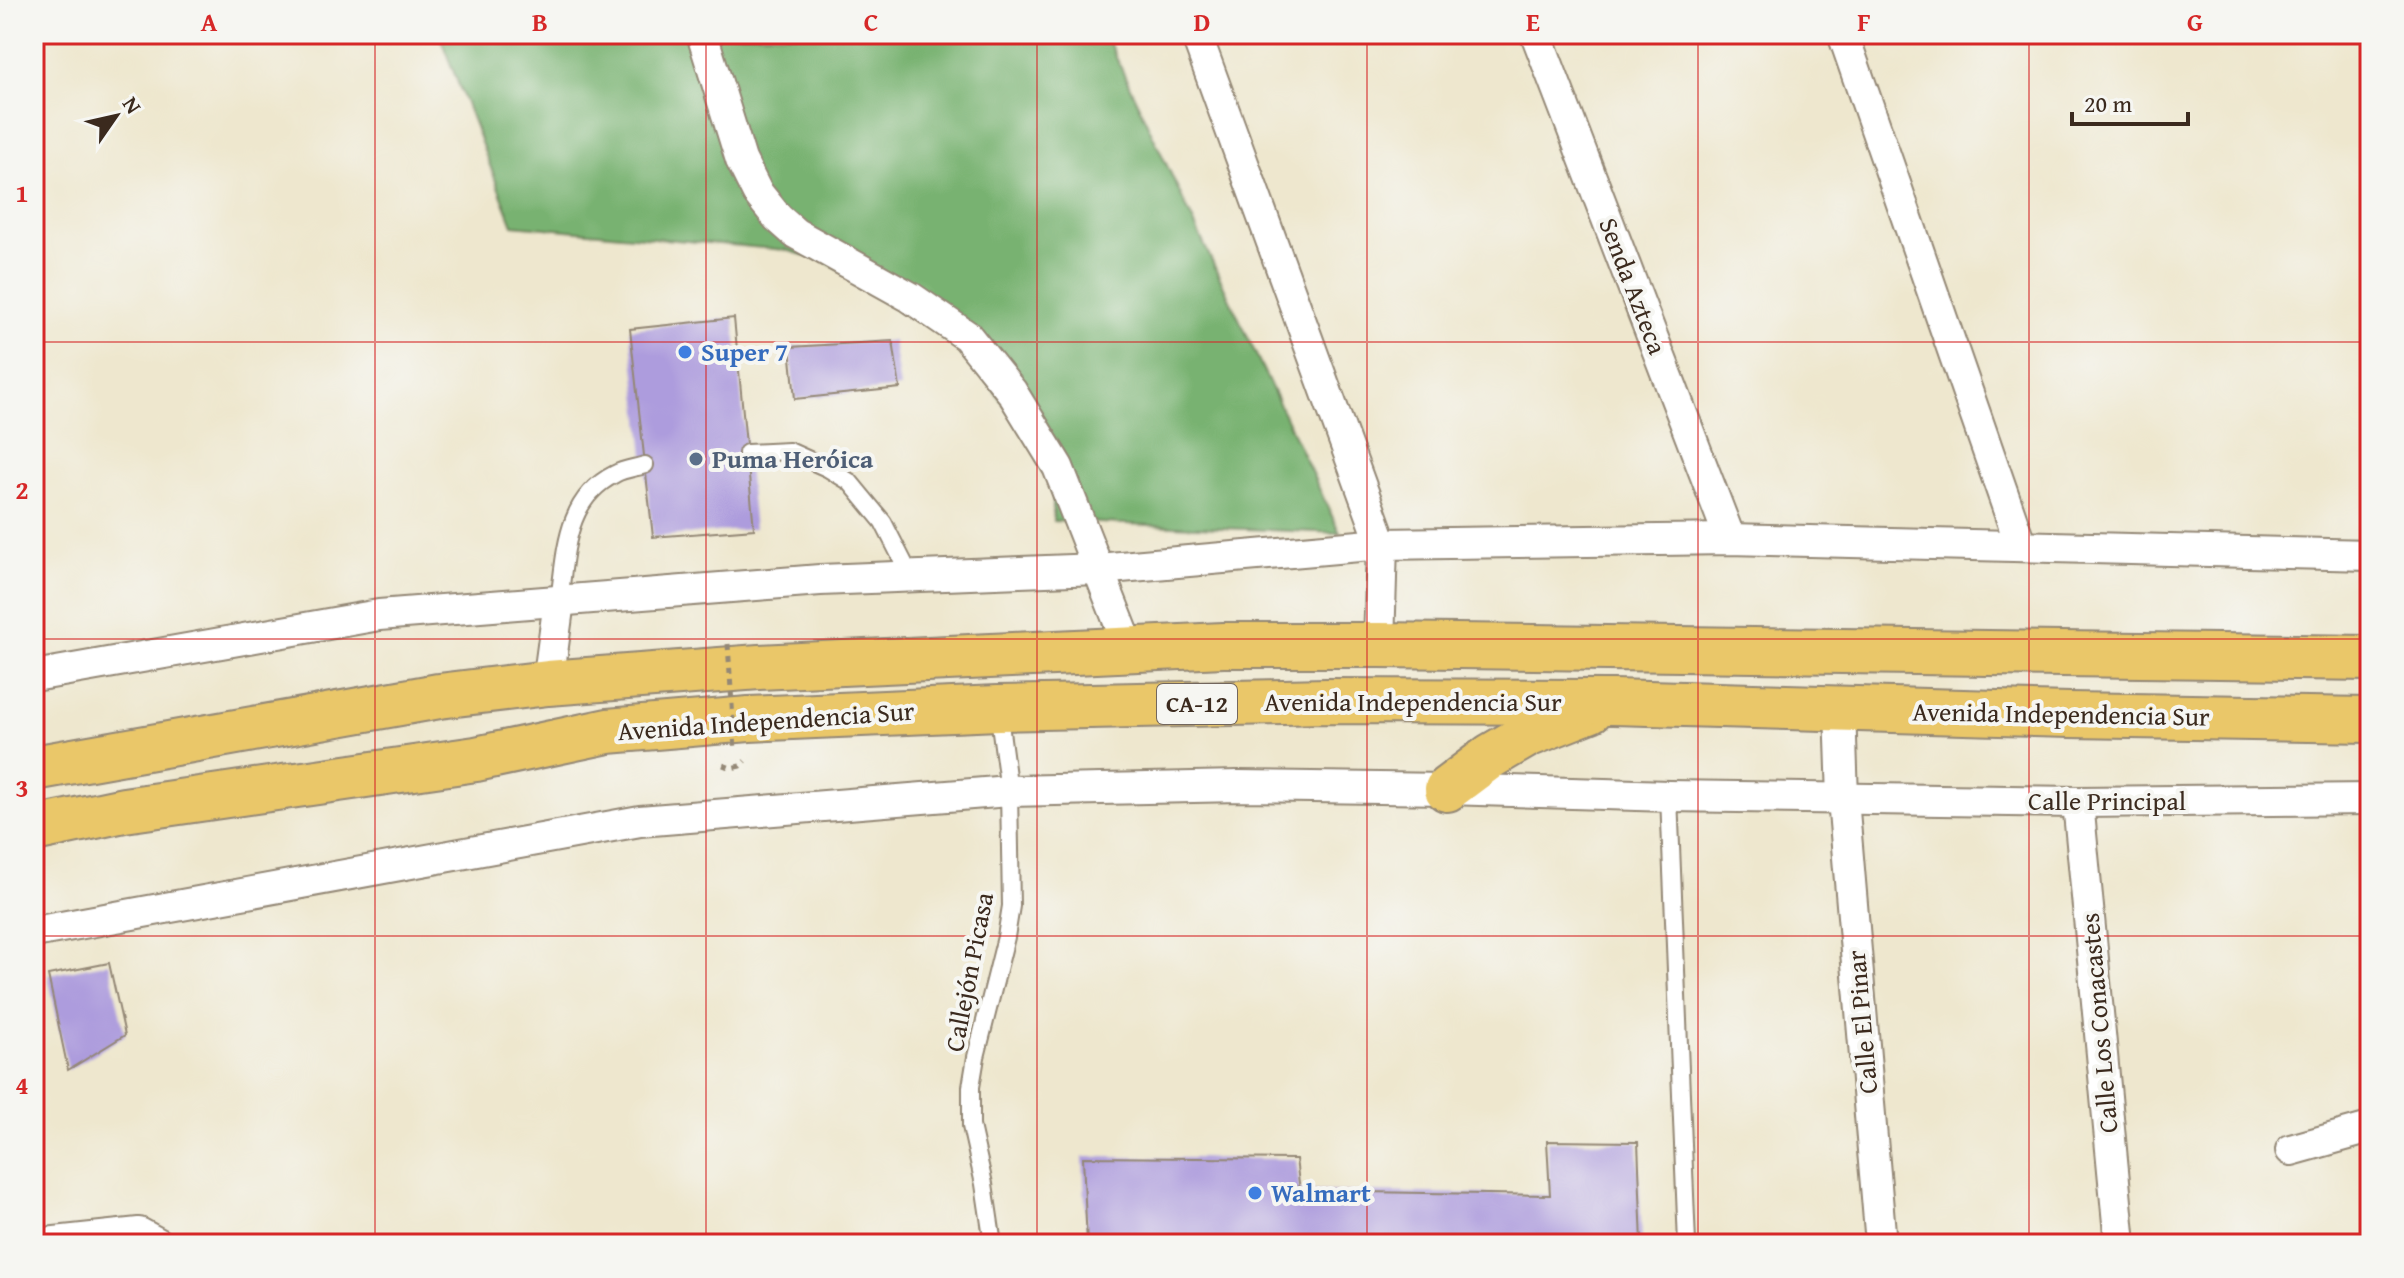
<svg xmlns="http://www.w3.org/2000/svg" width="2404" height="1278" font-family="'Gentium Book Plus',serif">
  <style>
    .forest { fill: #78b271; stroke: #5a6e48; stroke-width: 2 }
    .building { fill: #ad9cdd }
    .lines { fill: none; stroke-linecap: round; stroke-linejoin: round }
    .service-casing { stroke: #948876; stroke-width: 20 }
    .minor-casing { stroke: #948876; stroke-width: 34 }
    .trunk-casing { stroke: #948876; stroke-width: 48 }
    .path { stroke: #948876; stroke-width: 5; stroke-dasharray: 6 6; stroke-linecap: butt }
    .service { stroke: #fff; stroke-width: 16 }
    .minor { stroke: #fff; stroke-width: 30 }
    .trunk { stroke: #eac769; stroke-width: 44 }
    .path-bridge { stroke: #948876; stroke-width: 5; stroke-dasharray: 6 6; stroke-linecap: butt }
    .grid { fill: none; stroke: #d62828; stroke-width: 2; stroke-opacity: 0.55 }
    .shop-dot { fill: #3f7fe0; stroke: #f6f6f2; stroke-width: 3 }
    .service-dot { fill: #5c6f8a; stroke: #f6f6f2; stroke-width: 3 }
    .labels { text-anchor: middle; stroke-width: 8; stroke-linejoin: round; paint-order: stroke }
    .shield { fill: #f6f6f2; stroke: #73675e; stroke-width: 2 }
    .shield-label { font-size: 24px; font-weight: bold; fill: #3b2a1e }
    .street-label { font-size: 26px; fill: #3b2a1e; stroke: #f6f6f2 }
    .shop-label { font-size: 26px; font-weight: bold; fill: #366cbe; stroke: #f6f6f2; text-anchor: start }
    .service-label { font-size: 26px; font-weight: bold; fill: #4e5e75; stroke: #f6f6f2; text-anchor: start }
    .neatline { fill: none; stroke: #d62828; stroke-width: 3 }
    .grid-label { font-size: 26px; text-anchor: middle; font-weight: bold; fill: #d62828 }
  </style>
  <rect width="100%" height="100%" fill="#f6f6f2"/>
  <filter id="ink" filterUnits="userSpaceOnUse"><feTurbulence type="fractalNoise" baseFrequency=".0125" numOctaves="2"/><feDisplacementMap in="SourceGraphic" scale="16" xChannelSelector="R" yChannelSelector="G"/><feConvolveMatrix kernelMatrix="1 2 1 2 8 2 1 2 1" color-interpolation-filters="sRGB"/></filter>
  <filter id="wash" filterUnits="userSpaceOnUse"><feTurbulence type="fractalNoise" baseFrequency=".006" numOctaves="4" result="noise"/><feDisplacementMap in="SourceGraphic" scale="32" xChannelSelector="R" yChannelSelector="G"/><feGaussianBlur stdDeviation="1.8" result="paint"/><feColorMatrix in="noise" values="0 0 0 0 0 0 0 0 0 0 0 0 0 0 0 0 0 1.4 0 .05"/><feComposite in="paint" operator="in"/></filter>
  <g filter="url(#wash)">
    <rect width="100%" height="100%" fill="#eee7ce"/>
    <polygon class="forest" points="439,34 1105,34 1340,533 1053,521 1053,489 1043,460 980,370 953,344 910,309 822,260 785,250 513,225"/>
    <g id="blocks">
      <g class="building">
        <polygon points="734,318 754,529 653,537 630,329"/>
        <polygon points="893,341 900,388 795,399 790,347"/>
        <polygon points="34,496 41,513 34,515"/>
        <polygon points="109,963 125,1035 68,1070 48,975"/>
        <polygon points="42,1012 42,1026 34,1026 34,1013"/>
        <polygon points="1547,1141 1638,1142 1642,1244 1087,1244 1083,1157 1296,1159 1300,1191 1550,1195"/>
      </g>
    </g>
  </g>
  <g filter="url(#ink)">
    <use href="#blocks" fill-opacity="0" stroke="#948876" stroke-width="2"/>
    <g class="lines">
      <g class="service-casing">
        <g id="service">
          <polyline points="747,453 789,451 827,468 850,482 883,522 911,577"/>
          <path d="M559,601C566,552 565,499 615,474C624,469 635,468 645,465"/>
          <polyline points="1669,796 1687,1244"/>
          <polyline points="993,1244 984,1184 971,1126 971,1087 976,1057 1006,937 1011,906 1009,791 998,709"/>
        </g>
      </g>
      <g class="minor-casing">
        <g id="minor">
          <polyline points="702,34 741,160 757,192 778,218 795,233 910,297 967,336 1012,392 1058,467 1130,650"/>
          <polyline points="1196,34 1382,544 1379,645"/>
          <polyline points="1536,34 1730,539"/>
          <polyline points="1843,34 2021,546"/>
          <polyline points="34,676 379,615 820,580 1098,569 1382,544 1730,539 2370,555"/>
          <polyline points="548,683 559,601"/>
          <polyline points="1840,708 1843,799 1881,1244"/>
          <polyline points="2078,802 2120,1244"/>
          <polyline points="34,932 640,821 1009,791 1239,786 1447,789 1669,796 2078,802 2370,799"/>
          <polyline points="2291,1150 2370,1128"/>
          <polyline points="36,1244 139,1233 159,1244"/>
        </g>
      </g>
      <g class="trunk-casing">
        <g id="trunk">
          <polyline points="34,768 439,696 548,683 759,667 1223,645 1379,645 2370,658"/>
          <polyline points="1447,789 1491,756 1527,735 1591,710"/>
          <polyline points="34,829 124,810 476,759 608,731 749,719 998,708 1326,701 1613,702 2070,715 2370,720"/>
        </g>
      </g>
      <polyline class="path" points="723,765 731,768 740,766 745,761"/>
      <use href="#service" class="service"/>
      <use href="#minor" class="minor"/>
      <use href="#trunk" class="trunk"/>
      <polyline class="path-bridge" points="728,644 735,750"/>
    </g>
  </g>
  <path class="grid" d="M375,34V1244M706,34V1244M1037,34V1244M1367,34V1244M1698,34V1244M2029,34V1244M34,342H2370M34,639H2370M34,936H2370"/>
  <g class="shop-dot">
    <circle cx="685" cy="352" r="8"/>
    <circle cx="1255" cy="1193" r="8"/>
  </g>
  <circle class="service-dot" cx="696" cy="459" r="8"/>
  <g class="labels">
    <rect class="shield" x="1157" y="684" width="80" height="40" rx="6"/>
    <g class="shield-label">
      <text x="1197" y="712">CA-12</text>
    </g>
    <g class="street-label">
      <text transform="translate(1633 286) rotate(69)" y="9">Senda Azteca</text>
      <text x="1413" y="711">Avenida Independencia Sur</text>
      <text transform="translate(2061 714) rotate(1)" y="9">Avenida Independencia Sur</text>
      <text transform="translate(766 721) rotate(-4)" y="9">Avenida Independencia Sur</text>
      <text x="2107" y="810">Calle Principal</text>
      <text transform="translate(969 972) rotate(-79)" y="9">Callejón Picasa</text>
      <text transform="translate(1862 1022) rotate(-95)" y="9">Calle El Pinar</text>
      <text transform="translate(2099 1023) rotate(-95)" y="9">Calle Los Conacastes</text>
    </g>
    <g class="shop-label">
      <text x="701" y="361">Super 7</text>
      <text x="1271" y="1202">Walmart</text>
    </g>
    <g class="service-label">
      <text x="712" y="468">Puma Heróica</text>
    </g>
  </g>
  <rect width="2404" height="1278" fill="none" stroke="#f6f6f2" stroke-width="88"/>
  <g transform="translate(116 116) rotate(56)" stroke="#f6f6f2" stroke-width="6" paint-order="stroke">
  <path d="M0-6L14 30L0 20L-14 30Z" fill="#3b2a1e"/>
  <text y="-12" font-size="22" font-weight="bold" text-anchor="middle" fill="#3b2a1e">N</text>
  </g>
  <path d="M2072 112v12h116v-12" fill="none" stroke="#3b2a1e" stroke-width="4"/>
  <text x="2084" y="112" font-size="24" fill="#3b2a1e" stroke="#f6f6f2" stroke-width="6" paint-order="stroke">20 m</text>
  <rect x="44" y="44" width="2316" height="1190" class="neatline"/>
  <g class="grid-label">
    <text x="209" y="31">A</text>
    <text x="540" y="31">B</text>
    <text x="871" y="31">C</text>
    <text x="1202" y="31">D</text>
    <text x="1533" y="31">E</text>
    <text x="1864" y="31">F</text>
    <text x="2195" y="31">G</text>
    <text x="22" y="202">1</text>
    <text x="22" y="499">2</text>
    <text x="22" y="797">3</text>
    <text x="22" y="1094">4</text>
  </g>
</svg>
